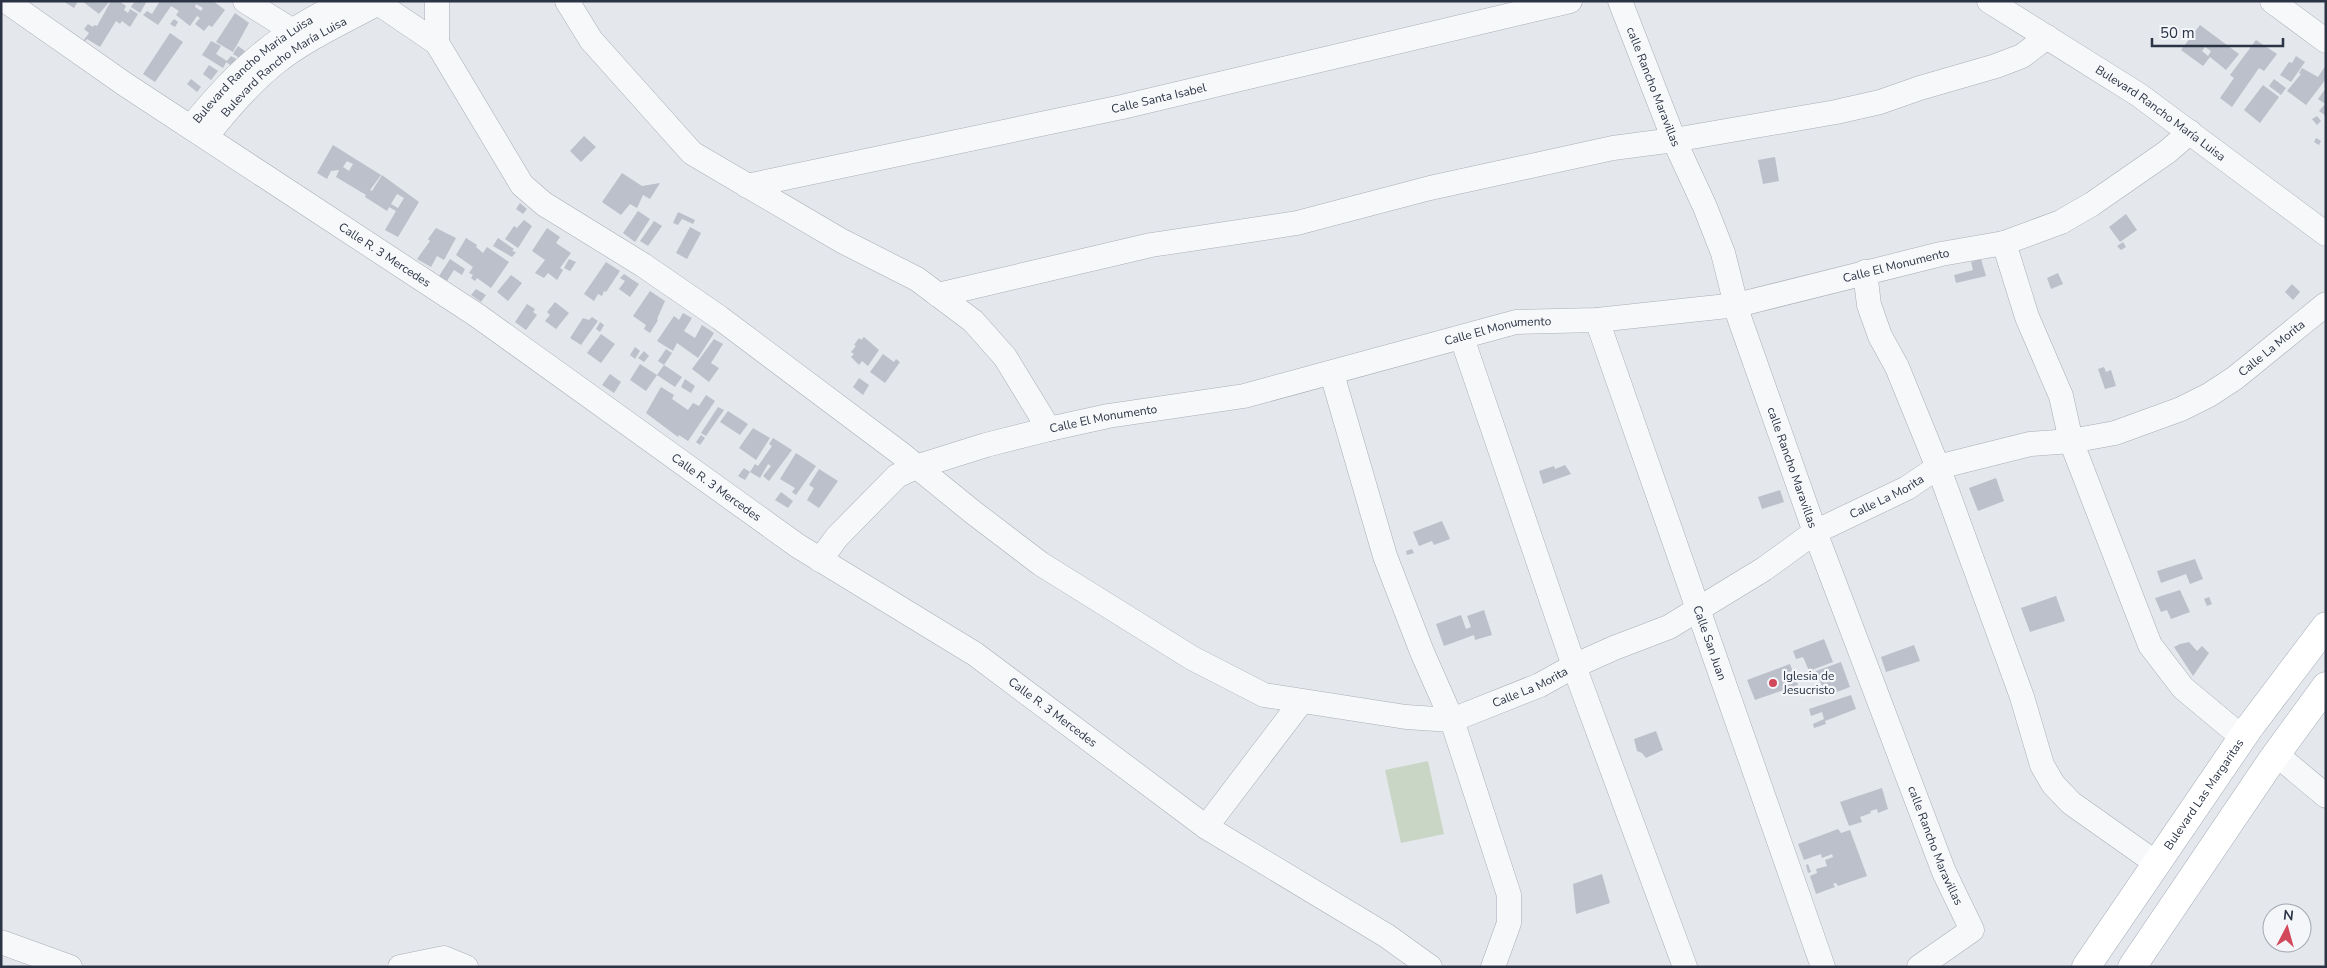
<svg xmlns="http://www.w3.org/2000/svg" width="2327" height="968" font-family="'Nunito Sans',sans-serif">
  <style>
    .green { fill: #c9d6c5 }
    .building { fill: #bbc0ca; fill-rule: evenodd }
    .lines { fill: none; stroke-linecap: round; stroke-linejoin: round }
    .minor-casing { stroke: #a9aeb7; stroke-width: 25 }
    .major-casing { stroke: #a3abb8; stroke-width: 29 }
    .minor { stroke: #f7f8fa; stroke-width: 24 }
    .major { stroke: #fff; stroke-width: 28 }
    .poi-dot { fill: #d1495b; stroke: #f4f6f9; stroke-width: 2 }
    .labels { text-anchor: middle; stroke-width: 4.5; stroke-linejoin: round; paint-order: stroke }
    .street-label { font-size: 12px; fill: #2b3445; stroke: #f4f6f9 }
    .poi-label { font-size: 12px; fill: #2b3445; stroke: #f4f6f9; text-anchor: start }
  </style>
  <rect width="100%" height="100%" fill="#e4e7ec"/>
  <polygon class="green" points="1428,761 1444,834 1401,843 1385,770"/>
  <g class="building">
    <polygon points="63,1 78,1 74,8"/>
    <polygon points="82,1 110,1 99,14"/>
    <polygon points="111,1 119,1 126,6 124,10 128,13 130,9 138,14 130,27 122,21 120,24 116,21 100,47 87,39 84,42 83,41 89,33 84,29 88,24 93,27 94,25 97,26"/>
    <polygon points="135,1 147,1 140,13 131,7"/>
    <path d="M160,1H213L225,10L212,27L209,25L204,31L195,24L200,18L197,16L190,26L176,15L179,11L171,6L158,25L143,15L147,11L152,14ZM196,4L203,8L201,11L195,7Z"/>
    <polygon points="235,13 249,23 233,52 216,42"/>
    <polygon points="174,19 178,22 175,27 170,24"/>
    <path d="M2200,25L2239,54L2226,70L2210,57L2203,66L2181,50ZM2205,47L2211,51L2208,56L2202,51Z"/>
    <polygon points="170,33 183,42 155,82 143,74"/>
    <polygon points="2256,40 2277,54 2264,71 2259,68 2232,107 2220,98 2234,78 2230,75"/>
    <polygon points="211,41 221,46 216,54 227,61 223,68 202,55"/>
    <polygon points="238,46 248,53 243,60 233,54"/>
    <polygon points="231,56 238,60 233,67 226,62"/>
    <polygon points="2296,56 2305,62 2291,82 2280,75 2289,62 2292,63"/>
    <polygon points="209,65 218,71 211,80 203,74"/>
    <polygon points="2326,65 2326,79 2306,105 2287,91 2301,74 2299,73 2302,68 2318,77"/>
    <polygon points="191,79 201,87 197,92 187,84"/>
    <polygon points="2274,79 2286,88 2281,95 2269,86"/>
    <polygon points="2263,85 2279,97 2260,123 2244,110"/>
    <polygon points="2326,88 2326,116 2319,111 2325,104 2318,99"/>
    <polygon points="2317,116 2321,121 2317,125 2312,119"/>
    <polygon points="584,136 596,147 581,162 570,151"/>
    <polygon points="2316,138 2321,141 2319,145 2314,142"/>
    <path d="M333,145L381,175L370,190L372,191L382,175L419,202L398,237L385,230L396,211L389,207L387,211L365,197L366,195L336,177L339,170L331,171L327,179L317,173ZM347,161L353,164L349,171L343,167ZM397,194L404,198L398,208L391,204Z"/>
    <polygon points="1775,157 1779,181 1763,184 1758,160"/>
    <polygon points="622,173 642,186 660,183 650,199 643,195 637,208 630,204 621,215 602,202"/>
    <polygon points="520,203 527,209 523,214 516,209"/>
    <polygon points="638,211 650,219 635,242 623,233"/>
    <polygon points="678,212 695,220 693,224 682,219 678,225 673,223"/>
    <polygon points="2126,214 2137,230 2120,242 2109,227"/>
    <polygon points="524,220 532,226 518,248 505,239 514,226 517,228"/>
    <polygon points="654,221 662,226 648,246 640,241"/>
    <polygon points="690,227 701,233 687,259 676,253"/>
    <polygon points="436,228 456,238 444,260 437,256 431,267 417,259 430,241 428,239"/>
    <polygon points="547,228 560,237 556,243 571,253 560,268 563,270 557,280 548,273 544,278 535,273 545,260 532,251"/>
    <polygon points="466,238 477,245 476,247 483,253 487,247 509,262 491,288 477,278 475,281 471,278 473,275 469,273 473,267 456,255"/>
    <polygon points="498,238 514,249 512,251 516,252 512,257 493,246"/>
    <polygon points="2123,242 2126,247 2121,250 2117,246"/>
    <polygon points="450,259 465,269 462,275 454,270 447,281 439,276"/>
    <polygon points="569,259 576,262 570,271 564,268"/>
    <polygon points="1981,259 1986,276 1956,283 1954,275 1973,270 1971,262"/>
    <polygon points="606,262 620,271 606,292 604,291 602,296 598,294 594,301 584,294"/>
    <polygon points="2058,273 2063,284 2051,289 2047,278"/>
    <polygon points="624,274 639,284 630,297 619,289 625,281 620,278"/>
    <polygon points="511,275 522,283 508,301 497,292"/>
    <polygon points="2292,284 2300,292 2293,300 2285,292"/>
    <polygon points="476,289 486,295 481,302 471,295"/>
    <polygon points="650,291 665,301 657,319 658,320 650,333 644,329 646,325 633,316"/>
    <polygon points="555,302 569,313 556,329 545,321 550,315 547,312"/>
    <polygon points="527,304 535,309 533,312 537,315 526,330 515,322"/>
    <polygon points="683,313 692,318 684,331 695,338 702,325 714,333 698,358 677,343 673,351 657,341 674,316 679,320"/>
    <polygon points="592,317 598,321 581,345 570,338 583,318 589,320"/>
    <polygon points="600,322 604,325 600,332 596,329"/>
    <polygon points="601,334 615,344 601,363 587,353"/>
    <polygon points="864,337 879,350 868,366 862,361 859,365 851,357 854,354 851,352 856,346 854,345 859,338 861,340"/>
    <polygon points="714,339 723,344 711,363 719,368 709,382 692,369"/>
    <polygon points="635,347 640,351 635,359 630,355"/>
    <polygon points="666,349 672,353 664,365 682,377 675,387 657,375 664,365 658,361"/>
    <polygon points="644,351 649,356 644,362 638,358"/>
    <polygon points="883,354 894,362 896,359 900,362 885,383 870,372"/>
    <polygon points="640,364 657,375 646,391 630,380"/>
    <polygon points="2104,367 2106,372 2111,370 2116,386 2105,389 2098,369"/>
    <polygon points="610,374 621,382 614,393 602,385"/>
    <polygon points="859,378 869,385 863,395 853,387"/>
    <polygon points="685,379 695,386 691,393 681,387"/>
    <polygon points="661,387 674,395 672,399 688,410 693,403 699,406 706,395 715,401 688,441 679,435 678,437 646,413"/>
    <polygon points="718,407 724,410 706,436 701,433"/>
    <polygon points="728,411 748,424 740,435 720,422"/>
    <polygon points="753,428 770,438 756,460 739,448"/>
    <polygon points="701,435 705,438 700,445 696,442"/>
    <polygon points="773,438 792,450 769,481 763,476 771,466 768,464 760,478 750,472 755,464 758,466 772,446 769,444"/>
    <polygon points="796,453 816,466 796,495 792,492 795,488 780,479"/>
    <polygon points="1565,465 1571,474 1543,484 1539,471 1554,466 1555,469"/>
    <polygon points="744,468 750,472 745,480 738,476"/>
    <polygon points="819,469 838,481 819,508 807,500 814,488 809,485"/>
    <polygon points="1996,478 2004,501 1978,511 1969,488"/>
    <polygon points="1780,490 1784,502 1762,509 1758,497"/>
    <polygon points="781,492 793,501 788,508 775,500"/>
    <polygon points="1442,521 1450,539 1434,545 1432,541 1419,546 1413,532"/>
    <polygon points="1412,549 1414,553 1407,555 1406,551"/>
    <polygon points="2195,559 2203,579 2190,584 2186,574 2161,583 2157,571"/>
    <polygon points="2180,590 2190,612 2171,619 2167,610 2161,612 2155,598"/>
    <polygon points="2056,596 2065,621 2030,632 2021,608"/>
    <polygon points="2209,597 2212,604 2207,606 2204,599"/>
    <polygon points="1484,610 1492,635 1475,640 1474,635 1444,646 1436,624 1461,615 1466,629 1471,627 1467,616"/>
    <polygon points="1824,639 1833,662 1809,671 1803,657 1796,659 1793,651"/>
    <polygon points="2189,642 2197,651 2202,646 2209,653 2193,676 2174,647 2180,644"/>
    <polygon points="1914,645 1920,661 1886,672 1881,657"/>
    <polygon points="1841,662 1850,687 1826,696 1816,671"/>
    <polygon points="1790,664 1798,685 1755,700 1747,680"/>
    <polygon points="1851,695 1856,709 1825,721 1826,724 1814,728 1813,724 1824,719 1822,712 1811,716 1809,709"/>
    <polygon points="1656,731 1663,750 1646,758 1642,753 1637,751 1634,739"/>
    <polygon points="1882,788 1888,809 1878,813 1877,809 1870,811 1871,813 1860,817 1862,822 1849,826 1840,802"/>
    <polygon points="1838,829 1841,833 1850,830 1867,876 1838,886 1836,883 1833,884 1835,887 1816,894 1810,876 1817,873 1816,869 1827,866 1825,860 1833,857 1832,854 1822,858 1821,854 1804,860 1798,844"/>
    <polygon points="1808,864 1811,872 1808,873 1806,865"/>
    <polygon points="1602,874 1610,903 1576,914 1573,884"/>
  </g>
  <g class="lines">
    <g class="minor-casing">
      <g id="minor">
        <path id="s1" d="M6,1L126,85L478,316L798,546L975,654L1206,827L1387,936L1430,967"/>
        <polyline points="245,1 293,31"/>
        <polyline points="567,1 591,40 692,153 842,241 917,279 973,321 1005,357 1049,429"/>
        <path id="s2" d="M1620,1L1674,140L1705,207L1723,253L1739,317L1815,532L1944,872L1972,930L1919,967"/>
        <path id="s3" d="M1989,1L2139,95L2326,234"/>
        <polyline points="2272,1 2326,41"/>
        <path id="s4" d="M437,43L522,185L544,204L643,265L720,318L900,453L974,513L1041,564L1192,658L1264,695L1406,717L1452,720L1540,685L1574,666L1614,648L1669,627L1764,569L1815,532L1907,488L1938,467L2030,444L2071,441L2115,433L2181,409L2209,395L2235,378L2326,304"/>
        <path id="s5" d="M191,127C218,93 248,61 285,36C304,22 325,12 345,1"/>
        <path id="s6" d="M206,137C227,110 250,83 277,62C307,38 344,22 378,3L437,43V1"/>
        <path id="s7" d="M747,186L1122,107L1570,1"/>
        <polyline points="2004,243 2027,317 2061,396 2071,441 2150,645 2183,688 2243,738"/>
        <polyline points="1865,272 1869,305 1880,336 1897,367 1943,480 2022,697 2042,765 2053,784 2071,803 2156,863"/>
        <polyline points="938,295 1151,245 1297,223 1430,188 1613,148 1674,140 1836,112 1880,102 1920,88 1996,66 2022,56 2047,37"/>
        <path id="s8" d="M1597,320L1823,967"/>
        <polyline points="1462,338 1574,666 1685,967"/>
        <polyline points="1332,374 1385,556 1422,652 1452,720 1509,895 1509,923 1493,967"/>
        <path id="s9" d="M820,560L837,537L897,476L916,467L986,445L1049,429L1108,416L1244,396L1516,322L1597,320L1737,305L1941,254L2004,243L2061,222L2092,204L2167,152L2190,132"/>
        <polyline points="2277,755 2326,796"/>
        <polyline points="1206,827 1301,702"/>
        <polyline points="1,942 70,967"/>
        <polyline points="400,967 444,958 466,967"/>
      </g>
    </g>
    <g class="major-casing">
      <g id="major">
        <path id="s10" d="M2086,967L2249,728L2326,626"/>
        <polyline points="2132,967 2272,760 2326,686"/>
      </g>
    </g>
    <use href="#minor" class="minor"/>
    <use href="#major" class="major"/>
  </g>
  <circle class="poi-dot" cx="1773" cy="683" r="5"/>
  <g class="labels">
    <g class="street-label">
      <text dy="4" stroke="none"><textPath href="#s6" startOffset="106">Bulevard Rancho María Luisa</textPath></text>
      <text dy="4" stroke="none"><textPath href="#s5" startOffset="85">Bulevard Rancho Maria Luisa</textPath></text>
      <text dy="4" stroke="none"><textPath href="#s2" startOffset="92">calle Rancho Maravillas</textPath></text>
      <text dy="4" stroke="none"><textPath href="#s7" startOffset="421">Calle Santa Isabel</textPath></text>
      <text dy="4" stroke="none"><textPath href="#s3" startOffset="205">Bulevard Rancho María Luisa</textPath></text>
      <text dy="4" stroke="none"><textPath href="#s1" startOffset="456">Calle R. 3 Mercedes</textPath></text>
      <text dy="4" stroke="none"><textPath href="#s9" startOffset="1139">Calle El Monumento</textPath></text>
      <text dy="4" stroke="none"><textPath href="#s9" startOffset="734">Calle El Monumento</textPath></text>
      <text dy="4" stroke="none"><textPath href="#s4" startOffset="2168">Calle La Morita</textPath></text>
      <text dy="4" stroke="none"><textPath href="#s9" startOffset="329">Calle El Monumento</textPath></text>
      <text dy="4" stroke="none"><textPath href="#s2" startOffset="498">calle Rancho Maravillas</textPath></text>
      <text dy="4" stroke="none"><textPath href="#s1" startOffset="861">Calle R. 3 Mercedes</textPath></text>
      <text dy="4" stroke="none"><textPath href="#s4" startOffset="1748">Calle La Morita</textPath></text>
      <text dy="4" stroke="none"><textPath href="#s8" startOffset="342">Calle San Juan</textPath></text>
      <text dy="4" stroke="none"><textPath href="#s4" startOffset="1342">Calle La Morita</textPath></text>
      <text dy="4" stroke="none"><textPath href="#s1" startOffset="1266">Calle R. 3 Mercedes</textPath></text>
      <text dy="4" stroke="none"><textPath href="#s10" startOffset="209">Bulevard Las Margaritas</textPath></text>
      <text dy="4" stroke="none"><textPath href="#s2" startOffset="902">calle Rancho Maravillas</textPath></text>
    </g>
    <g class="poi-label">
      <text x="1783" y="680">Iglesia de<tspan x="1783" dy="14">Jesucristo</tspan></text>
    </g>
  </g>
  <rect width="2327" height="968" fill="none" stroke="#2b3445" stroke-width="5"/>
  <g transform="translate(2287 928) rotate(6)"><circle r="24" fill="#f4f6f9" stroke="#a4a8b1"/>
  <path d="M0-4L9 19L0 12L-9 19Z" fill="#d1495b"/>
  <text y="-8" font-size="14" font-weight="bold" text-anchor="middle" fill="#2b3445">N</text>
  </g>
  <path d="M2152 38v8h131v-8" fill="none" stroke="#2b3445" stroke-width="2.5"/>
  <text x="2160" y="38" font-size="15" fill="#2b3445" stroke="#f4f6f9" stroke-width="4" paint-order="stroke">50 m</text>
</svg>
